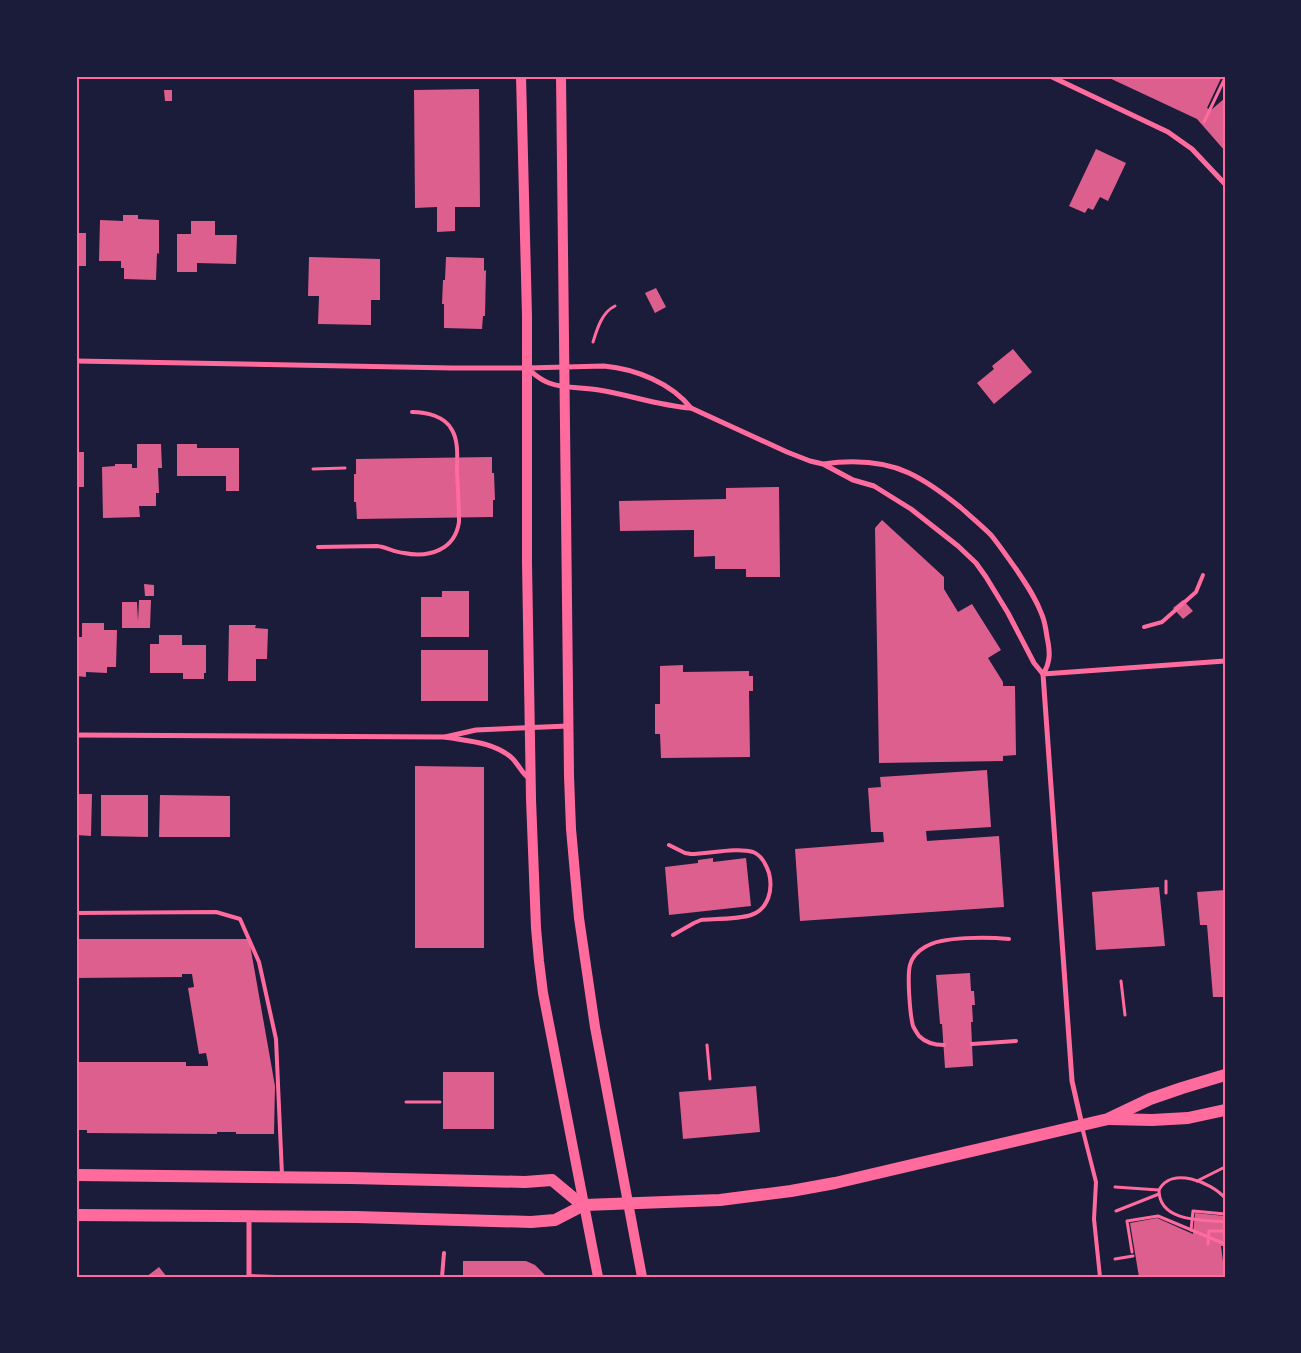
<svg xmlns="http://www.w3.org/2000/svg" width="1301" height="1353" font-family="'Open Sans',sans-serif">
  <style>
    .building { fill: #dd5f8e }
    .lines { fill: none; stroke-linecap: round; stroke-linejoin: round }
    .path { stroke: #ff6b9d; stroke-width: 3 }
    .service { stroke: #ff6b9d; stroke-width: 4 }
    .minor { stroke: #ff6b9d; stroke-width: 5 }
    .secondary { stroke: #ff6b9d; stroke-width: 10 }
    .primary { stroke: #ff6b9d; stroke-width: 12 }
    .neatline { fill: none; stroke: #ff6b9d; stroke-width: 2 }
  </style>
  <rect width="100%" height="100%" fill="#1b1b3a"/>
  <g class="building">
    <polygon points="1105,76 1222,76 1207,108 1211,110 1225,98 1225,151 1197,119"/>
    <polygon points="479,89 480,207 455,207 455,231 437,232 437,207 415,208 414,90"/>
    <polygon points="164,90 172,90 172,101 165,101"/>
    <polygon points="1096,149 1126,163 1108,201 1100,197 1093,210 1088,208 1085,213 1069,206"/>
    <polygon points="123,215 138,215 138,219 159,220 159,254 157,253 156,280 124,279 124,268 121,268 121,261 99,261 100,220 123,221"/>
    <polygon points="191,221 215,221 215,235 237,235 236,264 197,263 197,272 177,272 177,234 191,234"/>
    <rect x="76" y="233" width="10" height="33"/>
    <polygon points="309,257 380,259 380,300 371,300 371,325 318,324 319,296 308,296"/>
    <polygon points="446,257 484,258 484,271 486,270 485,316 483,316 482,329 444,328 444,304 442,304 443,280 445,280"/>
    <polygon points="656,288 666,307 655,313 645,293"/>
    <polygon points="1013,349 1032,372 994,404 977,383 994,369 992,366"/>
    <polygon points="137,444 161,444 162,468 158,468 159,493 156,493 156,506 139,506 140,517 103,518 102,467 115,466 115,464 132,464 132,468 137,468"/>
    <polygon points="177,444 197,444 197,448 239,448 239,491 226,491 226,476 177,476"/>
    <rect x="76" y="452" width="8" height="35"/>
    <polygon points="492,457 492,473 494,473 495,500 493,500 493,517 357,519 356,502 354,502 354,474 356,474 356,459"/>
    <polygon points="779,487 780,577 746,577 746,569 715,569 715,556 694,557 694,530 620,531 619,501 726,499 726,488"/>
    <polygon points="882,520 944,577 944,589 958,612 972,604 1001,650 988,658 1003,682 1003,686 1015,686 1016,755 1003,756 1003,761 879,763 875,528"/>
    <polygon points="144,584 154,585 154,596 145,596"/>
    <polygon points="442,591 469,591 469,637 421,637 421,597 442,597"/>
    <polygon points="139,600 151,600 150,628 122,628 122,602 137,602 138,621"/>
    <polygon points="1183,600 1193,611 1183,619 1173,608"/>
    <polygon points="82,623 104,623 104,630 117,630 116,667 107,667 107,673 86,672 86,677 76,676 76,637 82,637"/>
    <polygon points="229,625 256,625 255,628 268,629 267,659 256,659 256,681 228,681"/>
    <polygon points="159,635 182,635 182,645 206,645 206,673 204,673 204,679 183,679 183,673 150,673 150,644 159,644"/>
    <rect x="421" y="650" width="67" height="51"/>
    <polygon points="683,665 683,672 749,671 749,676 753,676 753,691 749,691 750,757 661,758 660,734 655,734 655,704 660,704 660,666"/>
    <polygon points="415,766 484,767 484,948 415,948"/>
    <polygon points="987,770 991,827 926,831 927,841 999,836 1004,907 800,921 795,849 884,842 883,832 871,832 868,788 881,787 880,777"/>
    <polygon points="76,794 92,794 91,836 76,835"/>
    <polygon points="101,795 148,795 148,837 101,836"/>
    <polygon points="160,795 230,796 230,837 159,837"/>
    <polygon points="713,858 713,862 746,858 751,906 669,915 665,867 698,863 698,860"/>
    <polygon points="1159,887 1165,946 1096,950 1092,892"/>
    <polygon points="1225,890 1225,997 1213,997 1207,925 1200,925 1197,892"/>
    <polygon points="76,939 249,939 275,1086 274,1134 236,1134 236,1132 217,1132 217,1134 87,1133 87,1130 76,1130 76,1062 186,1062 186,1066 208,1066 208,1063 206,1053 199,1054 188,988 194,987 192,974 182,974 182,977 76,978"/>
    <polygon points="970,973 971,991 974,991 975,1005 972,1005 973,1022 971,1022 973,1066 945,1068 942,1024 940,1024 936,975"/>
    <rect x="443" y="1072" width="51" height="57"/>
    <polygon points="756,1086 760,1132 683,1139 679,1092"/>
    <polygon points="1195,1213 1225,1216 1225,1239 1224,1239 1223,1246 1221,1246 1225,1277 1139,1277 1130,1223 1157,1218 1193,1234"/>
    <polygon points="463,1261 526,1261 535,1265 547,1277 463,1277"/>
    <polygon points="159,1267 167,1277 146,1277"/>
  </g>
  <g class="lines">
    <g class="path">
      <polyline points="1204,122 1225,78"/>
      <path d="M593,342C597,329 602,312 615,306"/>
      <polyline points="313,469 345,468"/>
      <polyline points="1166,881 1166,893"/>
      <polyline points="1121,981 1125,1015"/>
      <polyline points="707,1045 710,1079"/>
      <polyline points="406,1102 440,1102"/>
      <polyline points="1197,1181 1225,1167"/>
      <polyline points="1115,1187 1159,1190"/>
      <path d="M1225,1198C1211,1182 1171,1166 1159,1190C1159,1222 1202,1220 1225,1222"/>
      <polyline points="1116,1211 1159,1194"/>
      <polyline points="1191,1230 1193,1211 1225,1214"/>
      <polyline points="1208,1244 1209,1231 1225,1231"/>
      <polyline points="1132,1252 1127,1221 1158,1216 1225,1244"/>
      <polyline points="1115,1259 1133,1256"/>
    </g>
    <g class="service">
      <path d="M318,547L377,546C386,547 394,552 404,553C429,558 455,550 459,522C459,505 458,489 457,472C457,459 459,442 452,430C445,416 426,412 412,412"/>
      <polyline points="1144,627 1162,622 1196,592 1203,575"/>
      <path d="M669,845L685,853L691,854C708,854 737,847 753,852C761,855 766,864 769,873C773,889 769,909 751,915C740,919 714,919 701,920L694,923L673,935"/>
      <polyline points="76,913 216,912 240,919 259,962 276,1039 282,1175"/>
      <polyline points="972,1044 1016,1041"/>
      <path d="M944,1045C935,1045 926,1043 919,1036C917,1033 915,1030 913,1026C910,1015 907,976 910,965C912,957 918,951 925,947C942,936 989,937 1009,939"/>
      <polyline points="1082,1127 1096,1182 1094,1219 1100,1277"/>
      <polyline points="249,1276 276,1277"/>
      <polyline points="442,1277 444,1253"/>
    </g>
    <g class="minor">
      <polyline points="1050,76 1168,132 1192,149 1225,184"/>
      <polyline points="76,361 452,368 527,368"/>
      <path d="M604,366C636,369 671,383 691,408C660,406 630,395 599,390C583,387 565,389 549,383C540,380 534,374 527,368Z"/>
      <path d="M691,408L787,452L810,461L823,464L853,480L874,486L911,509L958,546L976,563L986,577L1008,613L1034,663L1043,674C1051,662 1050,651 1047,637C1046,630 1045,622 1042,615C1036,598 1026,584 1016,569C1008,558 1000,546 991,535C981,525 970,516 960,507C944,494 928,482 909,473C883,461 852,460 823,464"/>
      <polyline points="76,735 445,737"/>
      <path d="M530,779C522,774 519,765 512,758C494,742 468,741 445,737L476,730L568,726"/>
      <polyline points="1082,1125 1072,1081 1043,674 1225,661"/>
      <polyline points="249,1277 249,1217"/>
    </g>
    <g class="secondary">
      <polyline points="521,76 527,316 527,563 531,799 536,928 539,961 543,993 598,1277"/>
      <polyline points="561,76 569,776 571,829 579,918 595,1027 642,1277"/>
    </g>
    <g class="primary">
      <polyline points="1110,1119 1152,1120 1188,1118 1225,1110"/>
      <polyline points="76,1175 351,1178 525,1182 552,1180 576,1200 584,1205"/>
      <polyline points="76,1215 356,1217 531,1222 555,1220 584,1205 720,1200 791,1191 835,1183 1108,1119 1150,1099 1182,1088 1225,1075"/>
    </g>
  </g>
  <rect width="1301" height="1353" fill="none" stroke="#1b1b3a" stroke-width="155"/>
  <rect x="78" y="78" width="1146" height="1198" class="neatline"/>
</svg>
